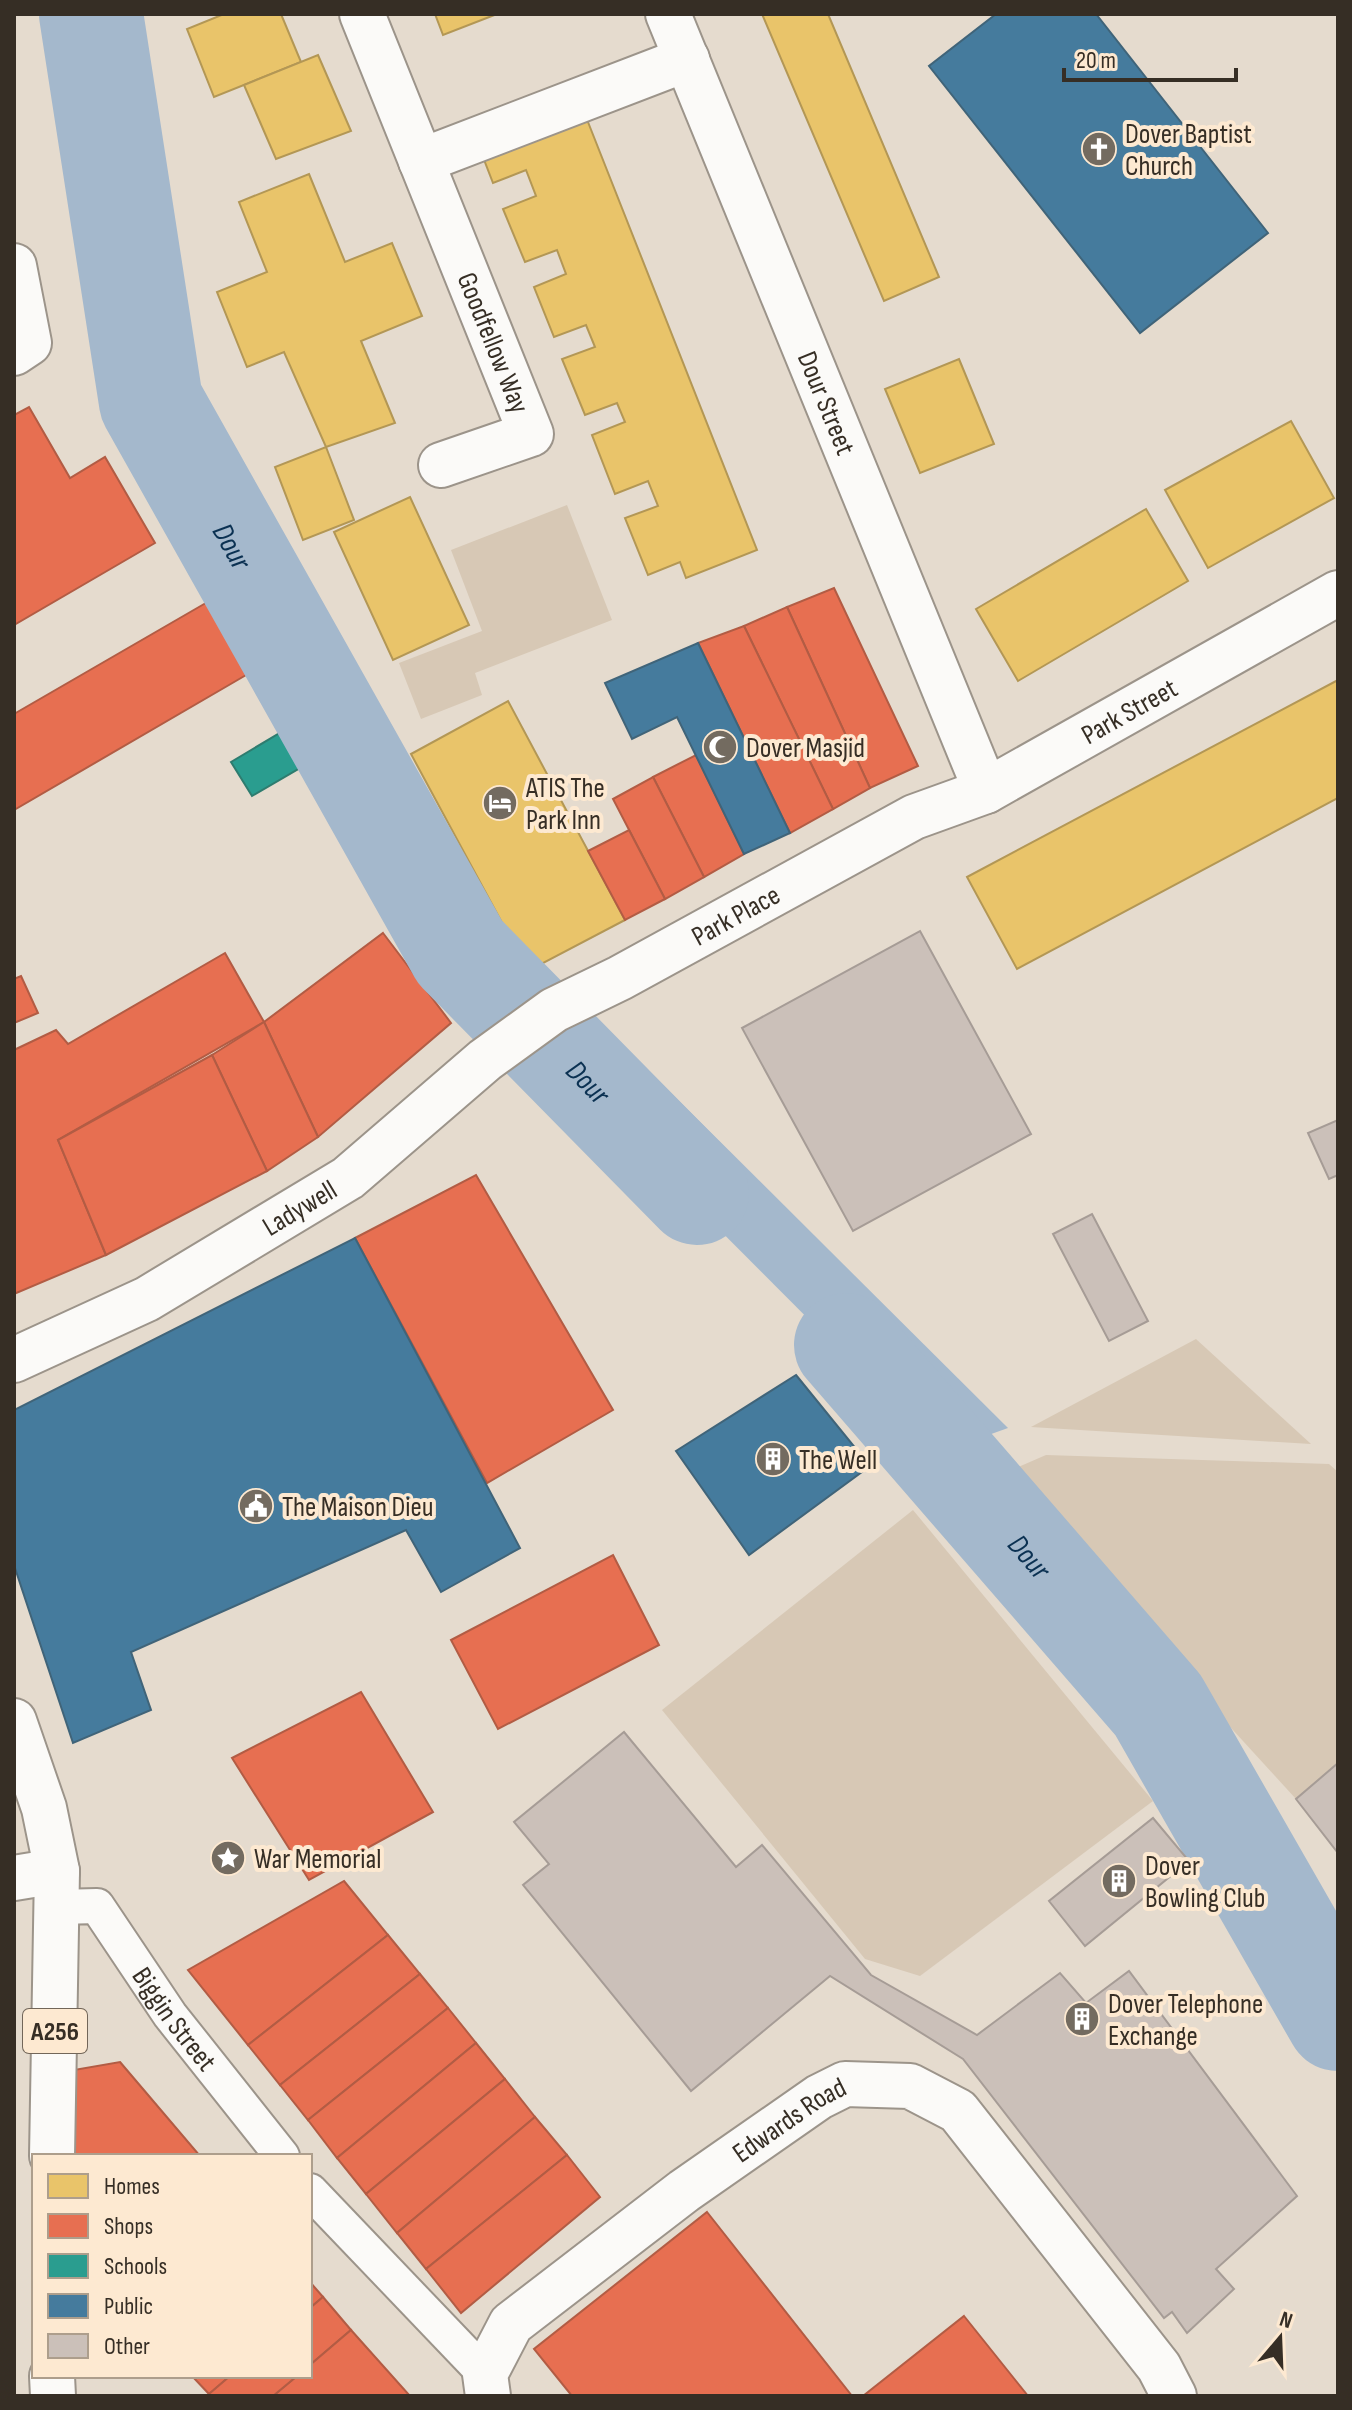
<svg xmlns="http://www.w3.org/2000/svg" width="1352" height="2410" font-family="'Sofia Sans Condensed',sans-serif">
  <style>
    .green { fill: #d7c8b5 }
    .water { fill: #a4b8cc }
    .homes { fill: #e9c46a; stroke: #b39755; stroke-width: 2 }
    .shops { fill: #e76f51; stroke: #b25c44; stroke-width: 2 }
    .schools { fill: #2a9d8f; stroke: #2e7c6f; stroke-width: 2 }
    .public { fill: #457b9d; stroke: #406479; stroke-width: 2 }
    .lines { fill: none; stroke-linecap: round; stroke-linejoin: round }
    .river { stroke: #a4b8cc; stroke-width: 104 }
    .building { fill: #cbc0b9; stroke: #a69c96; stroke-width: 2 }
    .pedestrian-casing { stroke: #9c948a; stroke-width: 38 }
    .minor-casing { stroke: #9c948a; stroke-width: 48 }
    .tertiary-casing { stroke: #9c948a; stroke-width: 48 }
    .primary-casing { stroke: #9c948a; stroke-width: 48 }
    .pedestrian { stroke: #fbfaf8; stroke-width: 34 }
    .minor { stroke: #fbfaf8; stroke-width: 44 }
    .tertiary { stroke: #fbfaf8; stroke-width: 44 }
    .primary { stroke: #fbfaf8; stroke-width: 44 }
    .labels { text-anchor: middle; stroke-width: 8; stroke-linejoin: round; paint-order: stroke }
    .shield { fill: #fde9d1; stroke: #726659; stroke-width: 2 }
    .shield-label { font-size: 26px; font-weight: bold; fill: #362e25 }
    .poi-label { font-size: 28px; fill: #362e25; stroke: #fde9d1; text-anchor: start }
    .street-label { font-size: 28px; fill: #362e25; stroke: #fde9d1 }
    .water-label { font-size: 30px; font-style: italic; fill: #0b3152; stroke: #fde9d1 }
  </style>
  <rect width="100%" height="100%" fill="#e5dbce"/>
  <g class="green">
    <polygon points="567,505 612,620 475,673 482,695 421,719 399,663 482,631 451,550"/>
    <polygon points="1196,1339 1311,1444 1031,1427"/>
    <polygon points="1046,1455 1329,1464 1338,1472 1338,1763 1296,1799 1000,1475"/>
    <polygon points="913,1510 1153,1801 920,1976 865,1959 662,1710"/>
  </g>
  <g class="water">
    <polygon points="643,1065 1008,1428 941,1452 586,1096"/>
    <polygon points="1011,1475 1249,1778 1338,1929 1338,2015 1158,1705 969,1495"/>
  </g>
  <g class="homes">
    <polygon points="224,14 281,14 301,62 214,97 187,29"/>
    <polygon points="435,14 497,14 443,35"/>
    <polygon points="762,14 828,14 939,277 884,301"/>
    <polygon points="318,55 351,131 276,159 244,85"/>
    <polygon points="586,117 757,550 686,578 680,562 648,575 625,518 658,506 648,481 615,494 592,435 625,422 617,403 585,415 562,359 595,347 586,325 554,337 534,287 566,274 557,250 525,262 503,209 536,196 526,170 493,183 483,157"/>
    <polygon points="309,174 345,262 392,243 422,316 361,341 395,423 326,447 284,352 247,367 217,292 267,272 239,202"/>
    <polygon points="959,359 994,444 920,473 885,389"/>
    <polygon points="1291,421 1334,498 1208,568 1165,490"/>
    <polygon points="326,447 354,520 303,540 275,467"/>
    <polygon points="410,497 469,625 393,660 334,532"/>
    <polygon points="1146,509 1188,581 1018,681 976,609"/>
    <polygon points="1338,680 1338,798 1017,969 967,877"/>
    <polygon points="508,701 625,920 528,971 411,754"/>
  </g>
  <g class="shops">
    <polygon points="29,407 70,478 105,457 155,543 14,625 14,415"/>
    <polygon points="834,588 918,766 870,788 787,607"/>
    <polygon points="211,600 253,671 14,810 14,714"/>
    <polygon points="787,607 870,788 833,809 744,626"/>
    <polygon points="744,626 833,809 790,833 698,643"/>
    <polygon points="696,755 744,854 704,877 653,777"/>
    <polygon points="653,777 704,877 665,899 613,799"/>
    <polygon points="629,830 665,899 625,920 588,851"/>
    <polygon points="383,933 451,1023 318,1137 264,1022"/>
    <polygon points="225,953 264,1022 58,1140 106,1255 14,1294 14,1050 56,1030 68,1044"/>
    <polygon points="21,976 38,1013 14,1023 14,979"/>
    <polygon points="264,1022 318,1137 267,1171 212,1055"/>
    <polygon points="212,1055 267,1171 106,1255 58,1140"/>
    <polygon points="476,1175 613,1410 487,1483 355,1238"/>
    <polygon points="613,1555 659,1645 498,1729 451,1640"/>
    <polygon points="361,1692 433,1812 309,1880 232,1758"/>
    <polygon points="344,1881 388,1935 248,2045 188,1970"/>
    <polygon points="388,1935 420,1974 280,2085 248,2045"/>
    <polygon points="420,1974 448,2008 308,2120 280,2085"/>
    <polygon points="448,2008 476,2043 337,2158 308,2120"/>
    <polygon points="476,2043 505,2079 366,2194 337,2158"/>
    <polygon points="120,2062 200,2156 72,2156 68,2071"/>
    <polygon points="505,2079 535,2117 397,2233 366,2194"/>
    <polygon points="535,2117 567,2155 426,2269 397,2233"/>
    <polygon points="567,2155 600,2197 461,2313 426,2269"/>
    <polygon points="707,2212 852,2396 572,2396 534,2349"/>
    <polygon points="310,2282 323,2297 310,2308"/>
    <polygon points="323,2297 351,2330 310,2365 310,2308"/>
    <polygon points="964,2316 1028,2396 863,2396"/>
    <polygon points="351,2330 410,2396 273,2396 297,2376 310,2376 310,2365"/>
    <polygon points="192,2376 230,2376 209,2394"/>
    <polygon points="230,2376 297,2376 273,2396 211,2396 209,2394"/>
  </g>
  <polygon class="schools" points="298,722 319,757 252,796 231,762"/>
  <g class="public">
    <polygon points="996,14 1096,14 1268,233 1140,333 929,66"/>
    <polygon points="698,643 790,833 744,854 677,717 632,739 605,683"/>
    <polygon points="355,1238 520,1548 441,1592 406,1530 131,1652 151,1710 73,1743 14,1565 14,1410"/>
    <polygon points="796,1375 870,1466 749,1555 676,1451"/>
  </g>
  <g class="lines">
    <g class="river">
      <path id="s1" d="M91,14L151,402L460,952L697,1193"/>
      <path id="s2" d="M846,1345L1158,1705L1338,2019"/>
    </g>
  </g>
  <g class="building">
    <polygon points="920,931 1031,1134 853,1231 742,1028"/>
    <polygon points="1338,1120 1338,1175 1329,1179 1308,1133"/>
    <polygon points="1092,1214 1148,1321 1109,1341 1053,1234"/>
    <polygon points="624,1732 736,1867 762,1845 871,1975 977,2035 1060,1973 1086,2003 1129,1971 1297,2196 1216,2269 1234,2289 1187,2333 1172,2312 1164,2318 963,2059 830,1976 691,2091 523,1885 549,1864 514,1822"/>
    <polygon points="1338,1763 1338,1853 1296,1799"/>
    <polygon points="1153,1818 1189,1861 1085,1946 1049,1901"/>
  </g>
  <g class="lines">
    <g class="pedestrian-casing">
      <g id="pedestrian">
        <path id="s3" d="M58,1907L97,1906L170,2015L282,2156"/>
        <polyline points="310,2191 485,2374"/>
      </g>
    </g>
    <g class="minor-casing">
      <g id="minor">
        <path id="s4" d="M362,14L531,434L441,465"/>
        <path id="s5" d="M668,14L986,791"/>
        <polyline points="421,161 687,59"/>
        <polyline points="14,266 29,343 14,353"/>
        <polyline points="14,1878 57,1871"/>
        <path id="s6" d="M488,2396L485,2374L511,2324L684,2191L819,2097L845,2084L910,2086L958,2111L1159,2367L1174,2396"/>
      </g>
    </g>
    <g class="tertiary-casing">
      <g id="tertiary">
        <path id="s7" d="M14,1360L147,1299L348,1178L485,1060L554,1010L620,978L914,817L986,791L1338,593"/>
      </g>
    </g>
    <g class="primary-casing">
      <g id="primary">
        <polyline points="14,1721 44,1808 57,1871 52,2156"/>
        <polyline points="52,2376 53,2396"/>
      </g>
    </g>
    <use href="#pedestrian" class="pedestrian"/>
    <use href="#minor" class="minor"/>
    <use href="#tertiary" class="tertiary"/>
    <use href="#primary" class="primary"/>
  </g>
  <defs>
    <g id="church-disc" transform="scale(1.8)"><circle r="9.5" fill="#736b60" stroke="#fde9d1"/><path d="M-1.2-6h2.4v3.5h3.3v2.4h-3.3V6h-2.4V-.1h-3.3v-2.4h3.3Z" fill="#fff"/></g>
    <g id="mosque-disc" transform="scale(1.8)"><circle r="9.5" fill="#736b60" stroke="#fde9d1"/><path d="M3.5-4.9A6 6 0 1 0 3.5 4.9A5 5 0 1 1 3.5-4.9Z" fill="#fff"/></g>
    <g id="hotel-disc" transform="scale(1.8)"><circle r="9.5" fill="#736b60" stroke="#fde9d1"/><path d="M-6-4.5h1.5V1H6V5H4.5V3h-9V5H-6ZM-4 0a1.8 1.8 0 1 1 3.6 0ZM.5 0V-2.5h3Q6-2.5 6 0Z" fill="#fff"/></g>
    <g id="building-disc" transform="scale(1.8)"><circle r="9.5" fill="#736b60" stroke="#fde9d1"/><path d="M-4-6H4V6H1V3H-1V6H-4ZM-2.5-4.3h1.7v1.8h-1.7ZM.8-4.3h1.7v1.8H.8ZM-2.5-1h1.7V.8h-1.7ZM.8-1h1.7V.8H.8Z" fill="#fff"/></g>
    <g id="civic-disc" transform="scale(1.8)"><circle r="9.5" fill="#736b60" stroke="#fde9d1"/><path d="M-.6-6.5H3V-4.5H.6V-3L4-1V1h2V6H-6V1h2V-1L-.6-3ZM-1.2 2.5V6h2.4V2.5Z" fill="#fff"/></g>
    <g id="sight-disc" transform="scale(1.8)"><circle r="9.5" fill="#736b60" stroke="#fde9d1"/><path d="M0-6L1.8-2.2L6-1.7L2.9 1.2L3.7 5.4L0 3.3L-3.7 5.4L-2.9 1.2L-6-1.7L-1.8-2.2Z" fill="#fff"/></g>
  </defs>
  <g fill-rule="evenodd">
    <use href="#church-disc" x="1099" y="149"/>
    <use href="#mosque-disc" x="720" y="747"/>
    <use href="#hotel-disc" x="500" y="803"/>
    <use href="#building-disc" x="773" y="1459"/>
    <use href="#civic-disc" x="256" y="1506"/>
    <use href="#sight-disc" x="228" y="1858"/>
    <use href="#building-disc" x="1119" y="1881"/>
    <use href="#building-disc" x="1082" y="2019"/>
  </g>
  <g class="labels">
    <rect class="shield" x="23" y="2009" width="64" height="44" rx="6"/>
    <g class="shield-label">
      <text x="55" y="2040">A256</text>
    </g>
    <g class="poi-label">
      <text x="1125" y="143">Dover Baptist<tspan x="1125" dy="32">Church</tspan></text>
      <text x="746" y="757">Dover Masjid</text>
      <text x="526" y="797">ATIS The<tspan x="526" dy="32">Park Inn</tspan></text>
      <text x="799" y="1469">The Well</text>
      <text x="282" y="1516">The Maison Dieu</text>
      <text x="254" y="1868">War Memorial</text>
      <text x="1145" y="1875">Dover<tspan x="1145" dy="32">Bowling Club</tspan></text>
      <text x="1108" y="2013">Dover Telephone<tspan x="1108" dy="32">Exchange</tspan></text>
    </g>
    <g class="street-label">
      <text dy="10" stroke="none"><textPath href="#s4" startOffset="354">Goodfellow Way</textPath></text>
      <text dy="10" stroke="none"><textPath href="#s5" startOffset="420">Dour Street</textPath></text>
      <text dy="10" stroke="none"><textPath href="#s7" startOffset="1296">Park Street</textPath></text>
      <text dy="10" stroke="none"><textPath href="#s7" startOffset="852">Park Place</textPath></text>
      <text dy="10" stroke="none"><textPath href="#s7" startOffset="324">Ladywell</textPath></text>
      <text dy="10" stroke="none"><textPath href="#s3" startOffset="176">Biggin Street</textPath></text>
      <text dy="10" stroke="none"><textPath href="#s6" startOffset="424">Edwards Road</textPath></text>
    </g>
    <g class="water-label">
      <text dy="10" stroke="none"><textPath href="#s1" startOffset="558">Dour</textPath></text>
      <text dy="10" stroke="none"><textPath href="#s1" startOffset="1206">Dour</textPath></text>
      <text dy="10" stroke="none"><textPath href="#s2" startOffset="280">Dour</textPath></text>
    </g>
  </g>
  <rect width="1352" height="2410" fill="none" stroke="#362e25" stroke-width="32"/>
  <rect x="32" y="2154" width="280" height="224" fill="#fde9d1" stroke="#ad9e8c" stroke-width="2"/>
  <rect x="48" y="2174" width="40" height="24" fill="#e9c46a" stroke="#ad9e8c" stroke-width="2"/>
  <text x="104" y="2194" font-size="24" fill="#362e25">Homes</text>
  <rect x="48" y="2214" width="40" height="24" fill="#e76f51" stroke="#ad9e8c" stroke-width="2"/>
  <text x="104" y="2234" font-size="24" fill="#362e25">Shops</text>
  <rect x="48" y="2254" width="40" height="24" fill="#2a9d8f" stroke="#ad9e8c" stroke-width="2"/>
  <text x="104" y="2274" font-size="24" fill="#362e25">Schools</text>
  <rect x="48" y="2294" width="40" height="24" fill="#457b9d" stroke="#ad9e8c" stroke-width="2"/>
  <text x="104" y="2314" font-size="24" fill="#362e25">Public</text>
  <rect x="48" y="2334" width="40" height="24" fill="#cbc0b9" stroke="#ad9e8c" stroke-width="2"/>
  <text x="104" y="2354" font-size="24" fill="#362e25">Other</text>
  <g transform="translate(1280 2338) rotate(19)" stroke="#fde9d1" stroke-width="6" paint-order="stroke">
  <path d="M0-6L14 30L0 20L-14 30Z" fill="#362e25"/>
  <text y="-12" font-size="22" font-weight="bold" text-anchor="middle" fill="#362e25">N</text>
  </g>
  <path d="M1064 68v12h172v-12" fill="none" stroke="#362e25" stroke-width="4"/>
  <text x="1076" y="68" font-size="24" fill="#362e25" stroke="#fde9d1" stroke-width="6" paint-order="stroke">20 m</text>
</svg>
